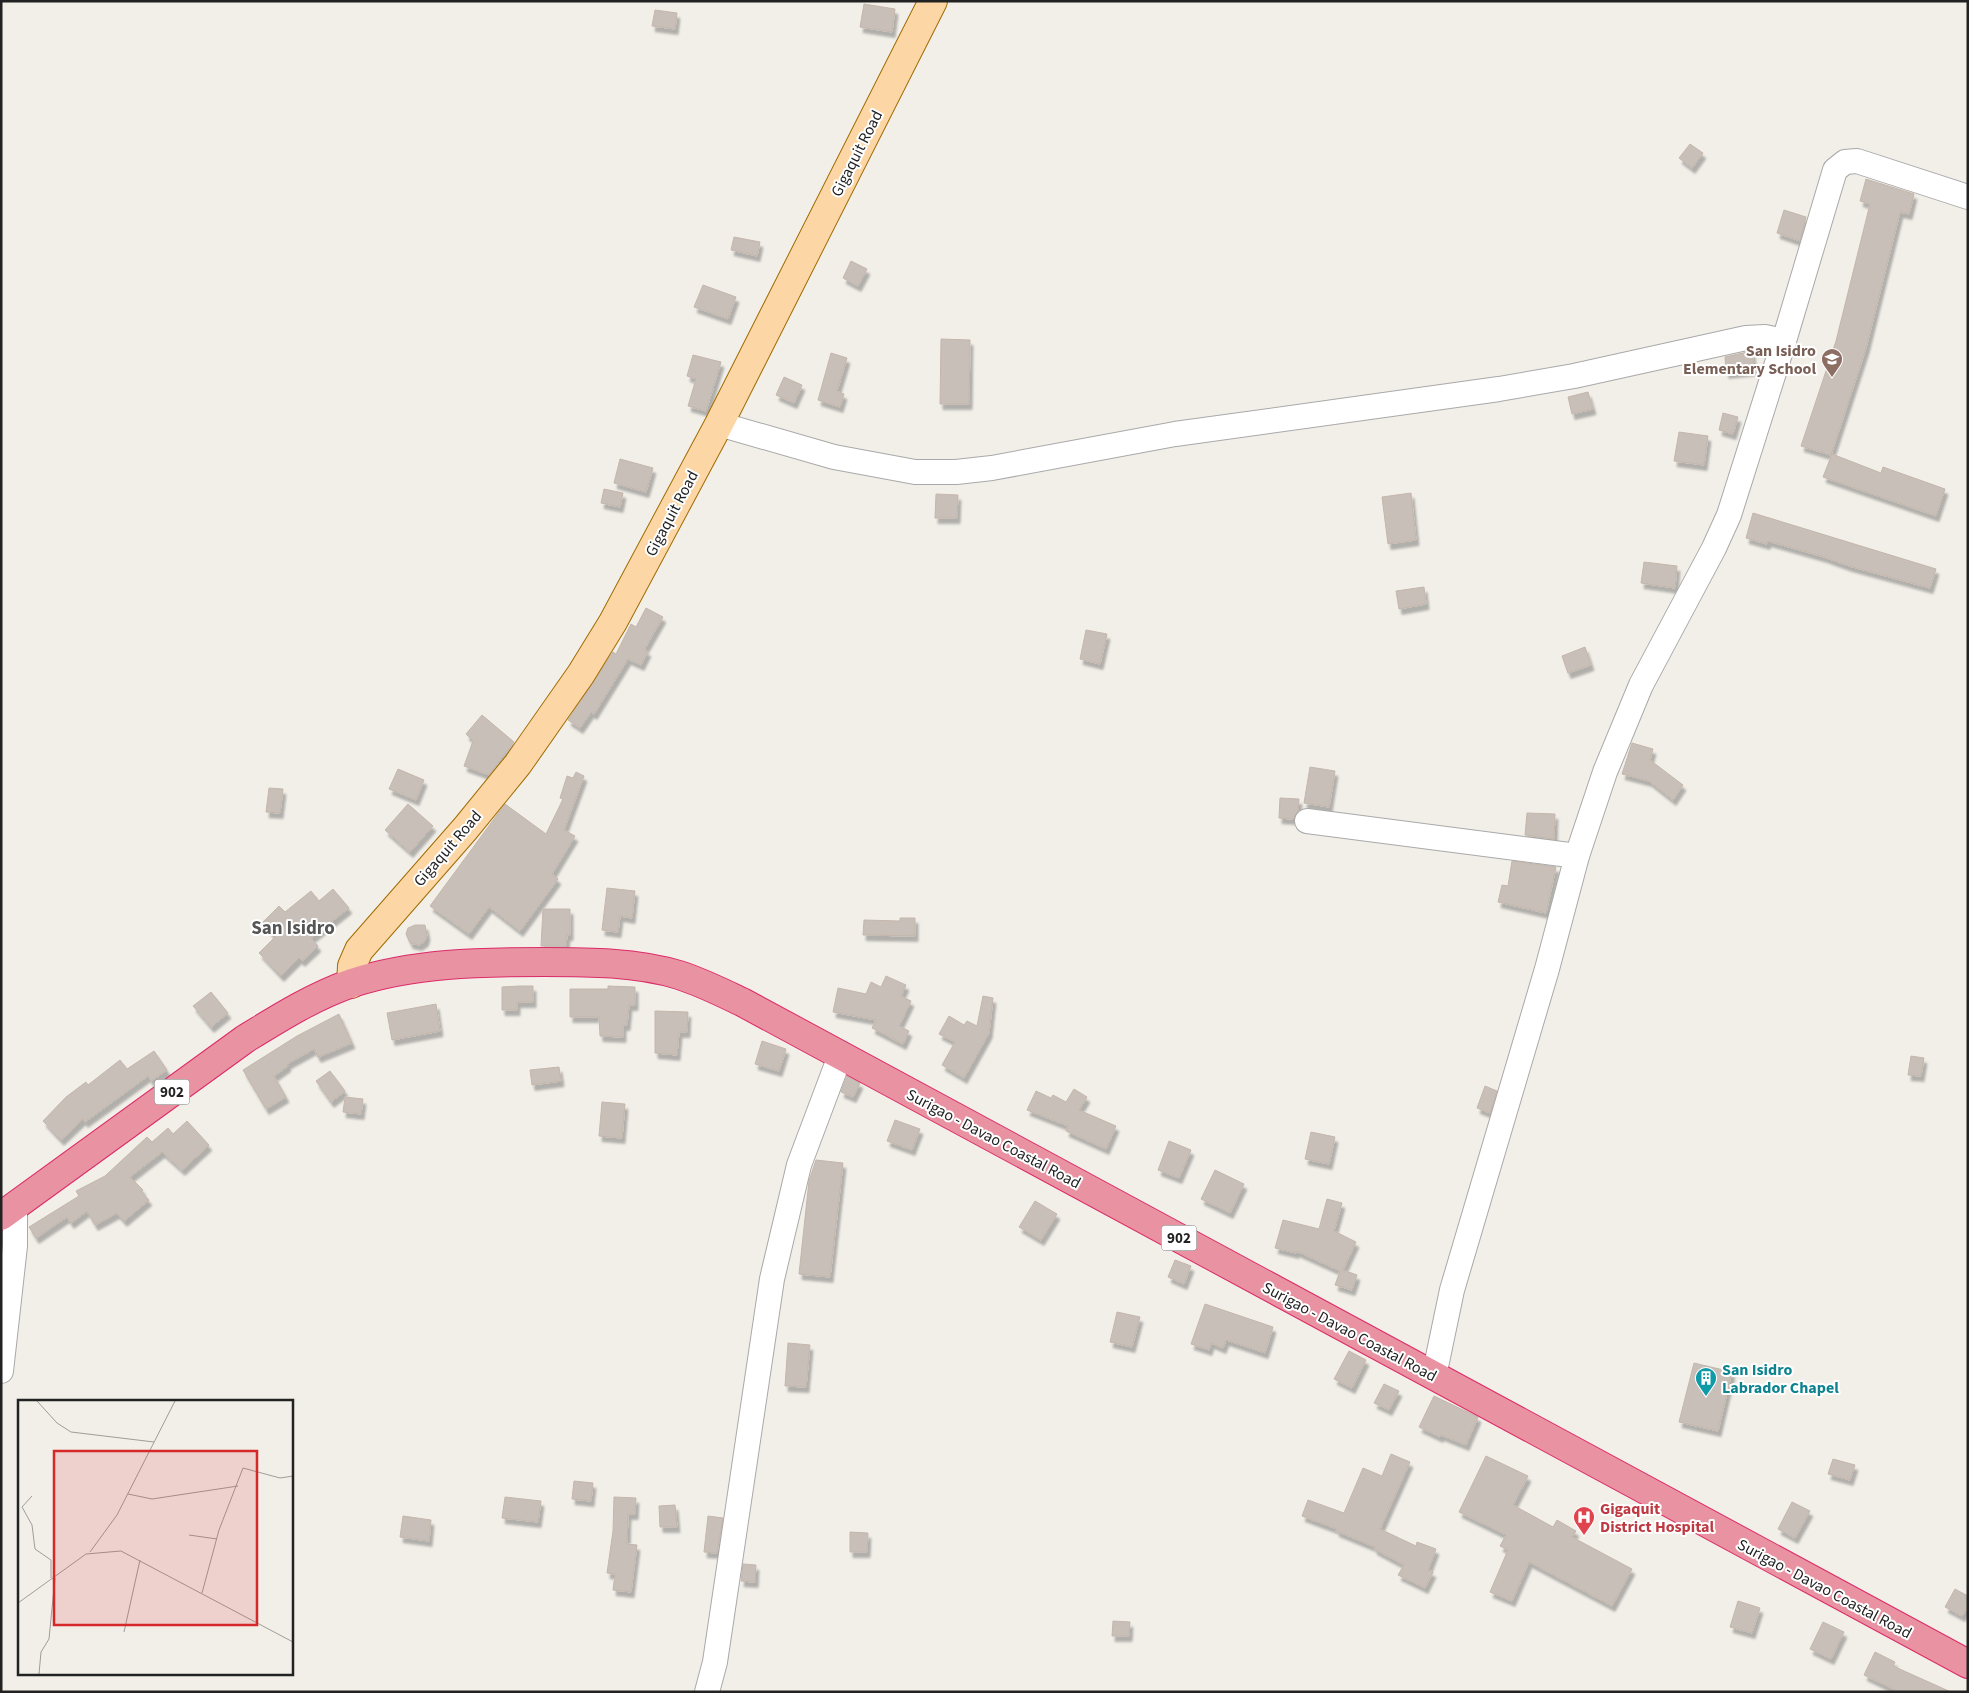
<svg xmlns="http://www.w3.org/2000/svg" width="1969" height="1693" font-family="'Source Sans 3',sans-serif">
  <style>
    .building { fill: #c7bfb8; stroke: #c4b6ab; filter: url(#shadow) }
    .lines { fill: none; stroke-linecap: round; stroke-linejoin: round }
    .minor-casing { stroke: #a9a9a9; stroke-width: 26 }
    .major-casing { stroke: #a06b00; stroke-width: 30 }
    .highway-casing { stroke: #dc2a67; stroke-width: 30 }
    .minor { stroke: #fff; stroke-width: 24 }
    .major { stroke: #fcd6a4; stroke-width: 28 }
    .highway { stroke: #e892a2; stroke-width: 28 }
    .labels { text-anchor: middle; stroke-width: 4; stroke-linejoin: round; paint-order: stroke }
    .shield { fill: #fff; stroke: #646464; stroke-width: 1 }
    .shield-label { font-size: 15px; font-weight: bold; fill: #222 }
    .street-label { font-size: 16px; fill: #222; stroke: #fff }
    .education-label { font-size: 16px; font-weight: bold; fill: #785e54; stroke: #fff; text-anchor: end }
    .culture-label { font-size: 16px; font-weight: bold; fill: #0d838f; stroke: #fff; text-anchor: start }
    .health-label { font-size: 16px; font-weight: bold; fill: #be3a42; stroke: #fff; text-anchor: start }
    .quarter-label { font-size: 19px; font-weight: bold; fill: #555; stroke: #fff }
    .inset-road { fill: none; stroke: #9f9d99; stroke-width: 1 }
    .view { fill: #d62828; fill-opacity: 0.15; stroke: #d62828; stroke-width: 2.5 }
    .inset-edge { fill: none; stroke: #222; stroke-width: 2.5 }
  </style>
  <defs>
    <filter id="shadow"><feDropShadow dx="3" dy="5.5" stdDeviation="1" flood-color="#0004"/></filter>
  </defs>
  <rect width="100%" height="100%" fill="#f2efe9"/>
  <g class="building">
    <polygon points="864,4 895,9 892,32 860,27"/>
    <polygon points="655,10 677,13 675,29 652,26"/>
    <polygon points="1690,144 1703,153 1692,168 1679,158"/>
    <polygon points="1866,179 1914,194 1909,214 1900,212 1866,348 1831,455 1801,446 1836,341 1870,204 1860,201"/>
    <polygon points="1784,210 1806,217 1800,241 1777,233"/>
    <polygon points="734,237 760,242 757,256 731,250"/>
    <polygon points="851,261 867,269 858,286 843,278"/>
    <polygon points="703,285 736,297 728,319 694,307"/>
    <polygon points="941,339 970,340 969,404 940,404"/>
    <polygon points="1752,351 1754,370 1726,373 1725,357"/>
    <polygon points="831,353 847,358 837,391 844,394 840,407 818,400"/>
    <polygon points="693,355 721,362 706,411 688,406 696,379 687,376"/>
    <polygon points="784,377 802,385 794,403 776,395"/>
    <polygon points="1588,392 1593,409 1572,414 1568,397"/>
    <polygon points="1723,413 1738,417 1733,434 1719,430"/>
    <polygon points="1679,432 1708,436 1704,465 1674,461"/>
    <polygon points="1832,454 1881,473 1883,467 1945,489 1936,516 1823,477"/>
    <polygon points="620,459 653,468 646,492 614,483"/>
    <polygon points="604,489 623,493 620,507 601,503"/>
    <polygon points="1411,493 1416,540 1388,544 1382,497"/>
    <polygon points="936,494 958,495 957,518 935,518"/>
    <polygon points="1753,513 1936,569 1930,588 1849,566 1824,557 1768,541 1767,544 1746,538"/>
    <polygon points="1644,562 1677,566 1675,588 1641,583"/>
    <polygon points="1424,587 1426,604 1399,609 1396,591"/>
    <polygon points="646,608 663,617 644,650 648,651 641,665 628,659 594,714 591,712 580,728 568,720 613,652 616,654 631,624 636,627"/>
    <polygon points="1086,630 1107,634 1100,664 1080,659"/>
    <polygon points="1585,647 1591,665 1568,673 1562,656"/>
    <polygon points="482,715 514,742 489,775 464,766 473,741 466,734"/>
    <polygon points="1632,743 1653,749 1650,760 1683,785 1673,800 1649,781 1622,774"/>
    <polygon points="1310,767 1335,771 1329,807 1304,803"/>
    <polygon points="398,769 424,780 416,800 389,789"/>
    <polygon points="576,772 584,776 564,830 575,836 552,874 558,879 520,931 489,907 469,934 430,906 505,804 546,834 563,799 560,798 567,776 573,778"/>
    <polygon points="269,788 283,789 280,813 266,812"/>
    <polygon points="1280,798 1299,799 1298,811 1293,819 1279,818"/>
    <polygon points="408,804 433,826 410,852 385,830"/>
    <polygon points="1527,813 1555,814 1554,839 1525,835"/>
    <polygon points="1512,861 1556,867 1546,913 1498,902 1502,885 1508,886"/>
    <polygon points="607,888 635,891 632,918 620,916 618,932 602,930"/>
    <polygon points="333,889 349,908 311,938 318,946 302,961 299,958 281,976 259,953 275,937 262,923 279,906 285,912 311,891 319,901"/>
    <polygon points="543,909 570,909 570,935 567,935 566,946 541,946"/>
    <polygon points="900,918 915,918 915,936 863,935 864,920 900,921"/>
    <polygon points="425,925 427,935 425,941 419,945 410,943 406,934 408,928 415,925"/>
    <polygon points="886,976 906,985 901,996 911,1001 899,1026 909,1031 903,1044 872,1028 876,1020 833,1012 838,988 866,994 871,982 881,987"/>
    <polygon points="519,986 533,986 533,1002 517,1002 517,1010 502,1010 502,987"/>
    <polygon points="608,986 635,987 635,1005 629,1005 627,1025 623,1025 623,1037 600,1036 599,1017 570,1017 570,989 608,989"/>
    <polygon points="211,992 228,1013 211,1027 193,1006"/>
    <polygon points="983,996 993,998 989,1033 964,1078 942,1065 955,1042 939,1034 949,1016 964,1025 967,1021 977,1026"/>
    <polygon points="436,1004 440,1031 392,1040 387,1013"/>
    <polygon points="655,1011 688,1012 687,1032 679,1032 677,1055 655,1053"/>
    <polygon points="339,1014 352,1043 318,1057 314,1049 287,1064 288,1066 274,1076 286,1097 266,1109 243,1070 297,1036"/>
    <polygon points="762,1041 786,1049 779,1071 755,1064"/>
    <polygon points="154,1051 167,1070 151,1081 148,1076 85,1122 83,1119 61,1140 43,1121 66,1097 86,1082 88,1085 120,1060 127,1069"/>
    <polygon points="1911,1056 1924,1058 1921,1076 1908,1075"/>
    <polygon points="559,1067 561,1081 532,1085 530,1070"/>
    <polygon points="330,1071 345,1091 331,1102 316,1081"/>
    <polygon points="847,1076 860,1083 853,1097 841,1092"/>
    <polygon points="1485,1086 1497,1091 1490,1113 1477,1108"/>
    <polygon points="1074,1089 1087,1097 1079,1110 1116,1126 1106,1149 1066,1131 1068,1126 1027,1110 1036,1091 1051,1098 1053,1095 1066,1102"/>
    <polygon points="345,1097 363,1099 361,1114 343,1112"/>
    <polygon points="602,1102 625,1104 622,1138 599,1136"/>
    <polygon points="895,1120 920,1129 912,1150 887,1141"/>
    <polygon points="187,1121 209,1145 182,1170 162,1152 130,1177 143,1190 141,1191 149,1200 124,1221 117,1213 95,1225 87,1211 71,1223 67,1217 36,1238 29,1227 79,1196 76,1191 105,1176 147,1137 152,1142 168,1128 173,1134"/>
    <polygon points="1311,1132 1335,1137 1329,1164 1305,1159"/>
    <polygon points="1169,1141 1191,1150 1179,1178 1158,1170"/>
    <polygon points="816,1160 843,1163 830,1277 799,1274 809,1181"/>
    <polygon points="1215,1170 1244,1184 1230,1213 1201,1199"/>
    <polygon points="1327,1199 1342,1203 1334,1231 1356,1242 1343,1270 1357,1275 1352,1290 1335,1285 1340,1271 1296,1251 1296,1253 1275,1248 1283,1220 1319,1229"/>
    <polygon points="1035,1201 1057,1214 1041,1240 1019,1227"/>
    <polygon points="1175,1260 1191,1266 1184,1284 1168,1277"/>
    <polygon points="1205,1304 1273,1327 1265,1353 1226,1340 1223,1348 1211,1343 1209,1350 1191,1344"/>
    <polygon points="1117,1312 1140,1317 1132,1347 1110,1342"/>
    <polygon points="788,1343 810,1345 806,1387 785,1386"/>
    <polygon points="1349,1351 1366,1360 1352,1388 1334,1379"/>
    <polygon points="1694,1363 1732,1372 1718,1431 1679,1422"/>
    <polygon points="1384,1384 1399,1391 1389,1410 1374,1403"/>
    <polygon points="1434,1396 1478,1417 1466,1445 1441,1435 1440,1437 1419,1427"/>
    <polygon points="1391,1454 1410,1462 1380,1529 1416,1546 1417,1542 1436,1549 1428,1570 1433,1572 1425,1588 1398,1575 1404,1565 1374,1549 1375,1547 1336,1531 1337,1529 1302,1516 1308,1500 1344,1513 1363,1468 1382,1476"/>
    <polygon points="1486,1456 1528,1476 1513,1505 1553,1527 1557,1520 1576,1531 1572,1537 1632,1569 1612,1606 1529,1562 1512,1601 1490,1592 1508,1550 1500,1546 1506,1535 1459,1512"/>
    <polygon points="1833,1459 1855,1465 1850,1480 1828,1474"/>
    <polygon points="574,1481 593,1483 591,1501 572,1499"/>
    <polygon points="505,1497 541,1501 538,1522 502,1518"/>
    <polygon points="614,1497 636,1498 635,1514 628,1514 627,1544 637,1545 631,1592 613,1590 615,1574 607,1573 613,1531"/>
    <polygon points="1792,1502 1810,1511 1795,1538 1778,1529"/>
    <polygon points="675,1505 677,1527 660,1527 659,1506"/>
    <polygon points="403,1516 431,1520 429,1541 400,1537"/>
    <polygon points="708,1516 723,1518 717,1553 704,1552"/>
    <polygon points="850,1532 868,1533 867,1552 850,1552"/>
    <polygon points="743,1564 756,1565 755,1582 741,1581"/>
    <polygon points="1955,1589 1968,1596 1968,1607 1962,1616 1945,1607"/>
    <polygon points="1738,1601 1760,1608 1752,1633 1730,1627"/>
    <polygon points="1113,1621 1130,1622 1129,1636 1112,1636"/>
    <polygon points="1823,1622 1844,1632 1831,1659 1810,1649"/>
    <polygon points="1875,1652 1895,1662 1893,1666 1951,1692 1899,1692 1864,1675"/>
  </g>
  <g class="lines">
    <g class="minor-casing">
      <g id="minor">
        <polyline points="719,424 834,457 915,472 956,472 992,468 1175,434 1499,389 1574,376 1746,338 1765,337 1784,341"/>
        <polyline points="1307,821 1577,856"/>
        <polyline points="1,1371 15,1246 15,1205"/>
        <polyline points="1434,1376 1452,1290 1547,969 1577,856 1605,772 1641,685 1714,548 1729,515 1784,341 1835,170 1845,162 1857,161 1968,197"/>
        <polyline points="707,1692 715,1662 772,1279 799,1165 840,1056"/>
      </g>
    </g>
    <g class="major-casing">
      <polyline id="major" points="351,984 352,966 359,950 465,829 518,764 581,674 613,622 719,424 933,1"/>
    </g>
    <g class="highway-casing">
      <path id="highway" d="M1,1216L245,1039C279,1018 314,996 352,983C414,963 479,962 544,962C589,962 636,962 679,975C701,982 721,992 742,1002L1968,1664"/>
    </g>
    <use href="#minor" class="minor"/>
    <use href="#major" class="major"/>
    <use href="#highway" class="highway"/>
  </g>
  <defs>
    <g id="school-pin" transform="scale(1.125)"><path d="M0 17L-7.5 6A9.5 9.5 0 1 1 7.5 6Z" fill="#8d6e63" stroke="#fff"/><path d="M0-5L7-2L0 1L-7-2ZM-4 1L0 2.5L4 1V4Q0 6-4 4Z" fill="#fff"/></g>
    <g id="building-pin" transform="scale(1.125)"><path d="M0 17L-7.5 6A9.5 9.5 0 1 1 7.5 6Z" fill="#0f9aa8" stroke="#fff"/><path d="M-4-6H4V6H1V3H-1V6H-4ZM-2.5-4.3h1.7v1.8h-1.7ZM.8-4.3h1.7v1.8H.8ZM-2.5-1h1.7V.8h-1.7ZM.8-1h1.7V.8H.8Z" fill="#fff"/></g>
    <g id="hospital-pin" transform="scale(1.125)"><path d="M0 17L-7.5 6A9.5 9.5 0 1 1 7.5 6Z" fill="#e0444e" stroke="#fff"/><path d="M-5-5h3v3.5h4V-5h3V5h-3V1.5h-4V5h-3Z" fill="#fff"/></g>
  </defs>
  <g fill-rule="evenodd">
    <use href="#school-pin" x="1832" y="359"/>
    <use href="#building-pin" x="1706" y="1378"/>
    <use href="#hospital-pin" x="1584" y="1517"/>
  </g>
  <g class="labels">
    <g class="shield">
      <rect x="154.5" y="1079.5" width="35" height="25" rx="4"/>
      <rect x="1161.5" y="1225.5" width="35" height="25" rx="4"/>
    </g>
    <g class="shield-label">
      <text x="172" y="1097">902</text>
      <text x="1179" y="1243">902</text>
    </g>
    <g class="street-label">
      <text transform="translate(856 153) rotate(-63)" y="6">Gigaquit Road</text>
      <text transform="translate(671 513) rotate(-62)" y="6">Gigaquit Road</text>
      <text transform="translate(447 848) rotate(-49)" y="6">Gigaquit Road</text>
      <text transform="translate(994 1138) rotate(28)" y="6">Surigao - Davao Coastal Road</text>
      <text transform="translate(1350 1331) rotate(28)" y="6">Surigao - Davao Coastal Road</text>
      <text transform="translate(1825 1588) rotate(28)" y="6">Surigao - Davao Coastal Road</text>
    </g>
    <g class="education-label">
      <text x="1816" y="356">San Isidro<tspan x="1816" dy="18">Elementary School</tspan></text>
    </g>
    <g class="culture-label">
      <text x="1722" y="1375">San Isidro<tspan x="1722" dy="18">Labrador Chapel</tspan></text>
    </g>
    <g class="health-label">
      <text x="1600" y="1514">Gigaquit<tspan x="1600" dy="18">District Hospital</tspan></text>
    </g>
    <g class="quarter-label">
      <text x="293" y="934">San Isidro</text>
    </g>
  </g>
  <g transform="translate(18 1400)">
    <rect width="275" height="275" fill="#f2efe9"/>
    <path class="inset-road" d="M19,1L39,23L53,32L136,42M110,94L134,99L220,86M14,96L4,107L14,125L17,149L33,160V178M171,135L199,139M72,152L99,115L157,1M184,193L201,130L225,68L262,78L275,76M0,203L68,154L103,151L275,242M106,232L122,160M21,274L23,252L31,239L37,178"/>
    <path class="view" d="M36,51H239V225H36Z"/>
    <rect width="275" height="275" class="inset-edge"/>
  </g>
  <rect width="1969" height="1693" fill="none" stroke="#222222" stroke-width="5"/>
</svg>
